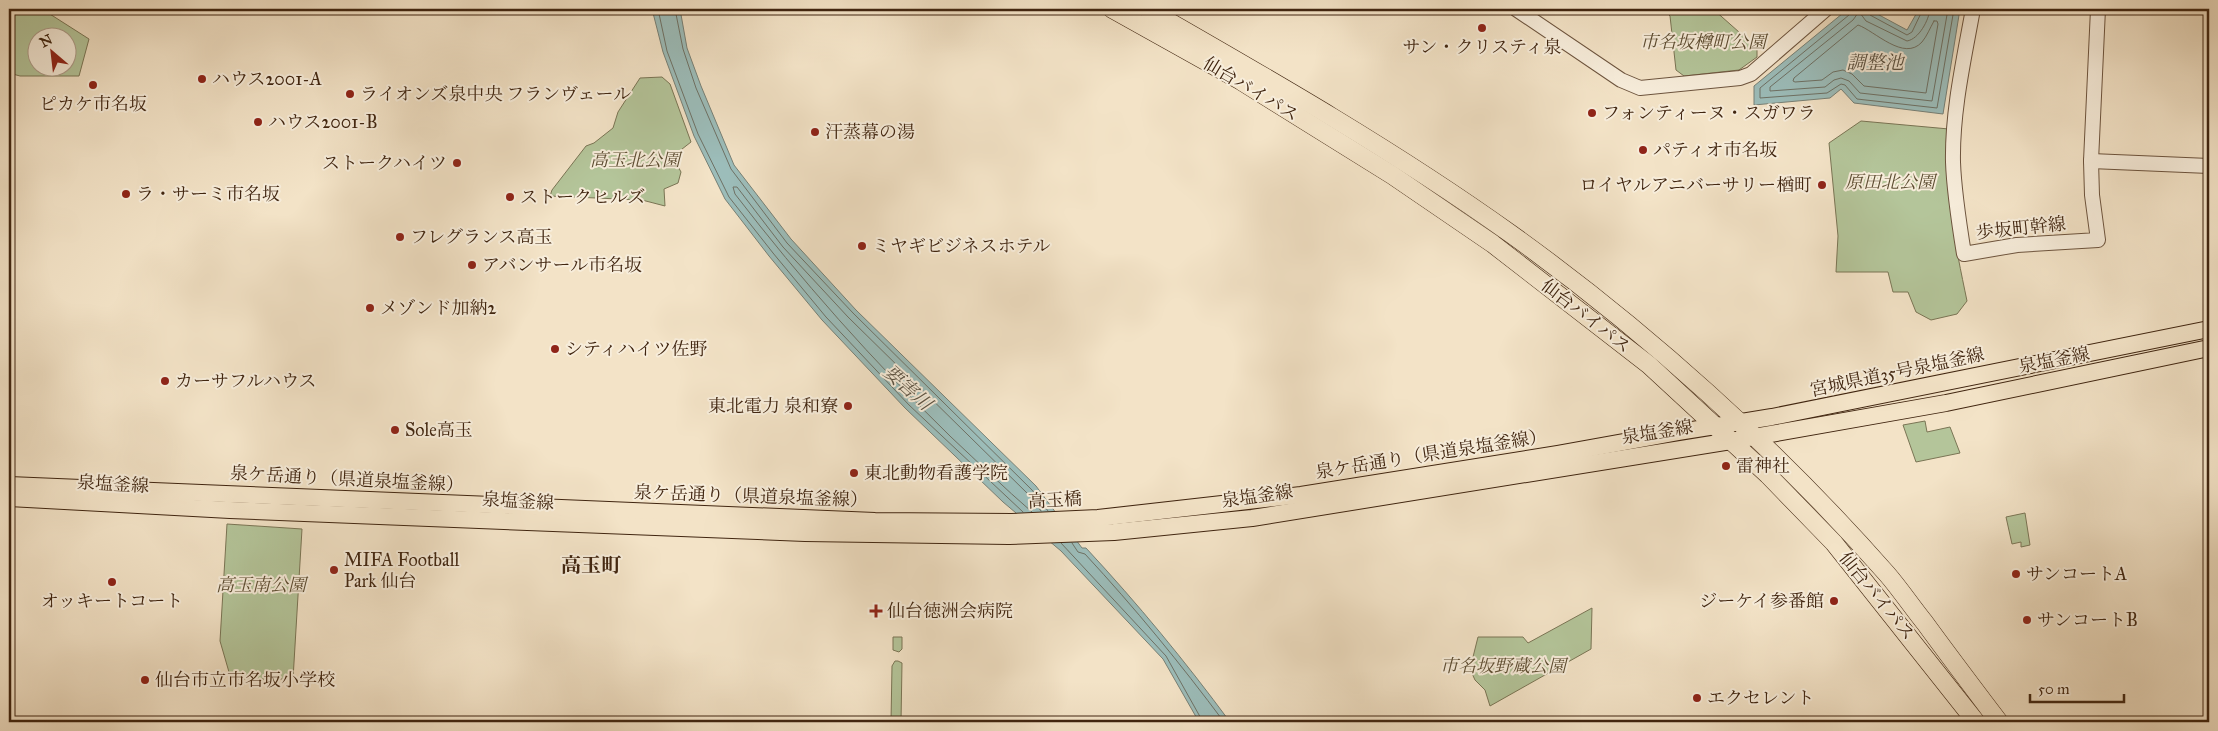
<svg xmlns="http://www.w3.org/2000/svg" width="2218" height="731" font-family="'IM FELL Great Primer','Noto Serif JP',serif">
  <style>
    .green { fill: #b4c59a; stroke: #7a7555; fill-rule: evenodd }
    .water { fill: #9cbdba; stroke: #778076 }
    .lines { fill: none; stroke-linecap: round; stroke-linejoin: round }
    .shore { stroke: #6e7165; stroke-width: 1 }
    .tertiary-casing { stroke: #6d543e; stroke-width: 16 }
    .primary-casing { stroke: #402510; stroke-width: 18 }
    .trunk-casing { stroke: #402510; stroke-width: 19 }
    .tertiary { stroke: #f7eddb; stroke-width: 14 }
    .primary { stroke: #f3e3c7; stroke-width: 16 }
    .trunk { stroke: #f3e3c7; stroke-width: 18 }
    .poi-dot { fill: #8f2418; stroke: #f7eddb; stroke-width: 2 }
    .labels { text-anchor: middle; stroke-width: 4; stroke-linejoin: round; paint-order: stroke }
    .park-label { font-size: 18px; font-style: italic; fill: #5d4d32; stroke: #f7eddb }
    .poi-label { font-size: 18px; fill: #402510; stroke: #f7eddb; text-anchor: start }
    .street-label { font-size: 18px; fill: #402510; stroke: #f7eddb }
    .water-label { font-size: 19px; font-style: italic; fill: #5c5343; stroke: #f7eddb }
    .quarter-label { font-size: 20px; font-weight: bold; fill: #402510; stroke: #f7eddb }
  </style>
  <rect width="100%" height="100%" fill="#f3e3c7"/>
  <filter id="stains"><feTurbulence type="fractalNoise" baseFrequency=".004" numOctaves="4"/><feColorMatrix values="0 0 0 0 .2 0 0 0 0 .09 0 0 0 0 .02 0 0 0 .5 -.17"/></filter>
  <radialGradient id="worn" r=".72"><stop offset=".6" stop-color="#630" stop-opacity="0"/><stop offset="1" stop-color="#630" stop-opacity=".3"/></radialGradient>
  <g class="green">
    <path d="M9,9H42L89,39L79,76H20L9,73ZM38,38H68V68H38Z"/>
    <polygon points="1663,9 1713,9 1757,48 1757,57 1739,70 1684,76 1676,70 1670,16"/>
    <polygon points="662,77 670,84 691,142 677,153 674,159 681,172 678,183 664,189 665,206 642,200 550,196 552,190 586,146 594,143 613,128 618,112 640,78"/>
    <path d="M1861,121L1949,129C1943,188 1955,243 1967,301L1957,314L1931,320L1916,312L1908,292H1893L1888,272H1836L1838,236L1829,143Z"/>
    <polygon points="1925,421 1927,432 1950,427 1960,453 1916,462 1903,425"/>
    <polygon points="2025,513 2030,545 2021,547 2021,542 2012,544 2006,517"/>
    <polygon points="227,524 302,529 293,679 231,679 220,641"/>
    <polygon points="1592,608 1591,649 1490,706 1485,690 1475,680 1470,669 1478,637 1523,637 1528,643"/>
    <polygon points="893,637 902,637 902,649 899,652 893,650"/>
    <polygon points="895,661 898,661 902,663 901,722 891,722 892,666"/>
  </g>
  <g class="water">
    <path d="M652,9H680L687,48L701,86L734,165L791,239L856,310L1036,486L1082,548H1086C1138,604 1185,661 1230,722H1199L1163,659L1061,551L1003,502L905,408L822,320L769,256L725,199L694,136L663,52Z"/>
    <polygon points="1848,9 1868,9 1907,30 1919,9 1960,9 1943,114 1854,103 1841,89 1830,98 1754,105 1754,86"/>
  </g>
  <g class="lines">
    <g class="shore">
      <polyline points="658,9 667,51 698,134 729,197 773,253 826,317 909,405 1023,512"/>
      <polyline points="675,9 683,49 696,88 731,169 787,243 853,313 1032,490 1048,511"/>
      <polyline points="1851,9 1849,15 1760,88 1760,98 1827,93 1841,84 1845,85 1857,99 1937,108 1954,9"/>
      <polyline points="1867,9 1870,15 1907,35 1912,32 1923,9"/>
      <path d="M1930,9C1929,20 1919,39 1907,41L1866,21L1860,13H1858L1853,20L1770,87V91L1825,87L1834,80L1841,78L1849,81L1860,93L1932,101L1948,9"/>
      <path d="M1934,21H1937L1938,24L1926,93L1864,86L1852,74L1843,70L1833,72L1822,80L1795,82L1793,81L1794,78L1858,25C1875,31 1904,62 1922,42C1927,36 1930,28 1934,21Z"/>
      <path d="M1032,512C1004,488 978,462 951,437C873,361 801,280 735,194L733,187H737L783,247L848,317L1028,494L1041,511"/>
      <polyline points="1061,543 1166,656 1203,722"/>
      <path d="M1072,543L1078,552L1085,554C1135,608 1180,663 1224,722"/>
    </g>
    <g class="tertiary-casing">
      <g id="tertiary">
        <polyline points="1516,9 1621,80 1640,88 1740,78 1751,74 1826,9"/>
        <path d="M1973,9C1964,59 1952,111 1953,162C1954,192 1959,223 1964,254L2017,245L2098,240L2092,195L2091,161L2098,9"/>
        <polyline points="2091,161 2209,166"/>
      </g>
    </g>
    <g class="primary-casing">
      <g id="primary">
        <polyline points="9,485 875,521 1012,522 1098,518 1301,495 1558,454 1679,432 1772,417 2209,329"/>
        <polyline points="9,498 230,510 805,533 1009,536 1114,532 1252,518 1731,441 1946,403 2209,348"/>
      </g>
    </g>
    <g class="trunk-casing">
      <g id="trunk">
        <polyline points="1112,9 1241,81 1392,175 1493,244 1649,365 1768,475 1834,543 1976,722"/>
        <path d="M1147,9C1271,80 1395,151 1511,234C1646,331 1777,449 1887,574C1900,589 1912,607 1925,623C1949,656 1974,689 1999,722"/>
      </g>
    </g>
    <use href="#tertiary" class="tertiary"/>
    <use href="#primary" class="primary"/>
    <use href="#trunk" class="trunk"/>
  </g>
  <g class="poi-dot">
    <circle cx="1482" cy="28" r="5"/>
    <circle cx="202" cy="79" r="5"/>
    <circle cx="93" cy="85" r="5"/>
    <circle cx="350" cy="94" r="5"/>
    <circle cx="1592" cy="113" r="5"/>
    <circle cx="258" cy="122" r="5"/>
    <circle cx="815" cy="132" r="5"/>
    <circle cx="1643" cy="150" r="5"/>
    <circle cx="457" cy="163" r="5"/>
    <circle cx="1822" cy="185" r="5"/>
    <circle cx="126" cy="194" r="5"/>
    <circle cx="510" cy="197" r="5"/>
    <circle cx="400" cy="237" r="5"/>
    <circle cx="862" cy="246" r="5"/>
    <circle cx="472" cy="265" r="5"/>
    <circle cx="370" cy="308" r="5"/>
    <circle cx="555" cy="349" r="5"/>
    <circle cx="165" cy="381" r="5"/>
    <circle cx="848" cy="406" r="5"/>
    <circle cx="395" cy="430" r="5"/>
    <circle cx="1726" cy="466" r="5"/>
    <circle cx="854" cy="473" r="5"/>
    <circle cx="334" cy="570" r="5"/>
    <circle cx="2016" cy="574" r="5"/>
    <circle cx="112" cy="582" r="5"/>
    <circle cx="1834" cy="601" r="5"/>
    <path d="M873.5 603.5h5v5h5v5h-5v5h-5v-5h-5v-5h5z"/>
    <circle cx="2027" cy="620" r="5"/>
    <circle cx="145" cy="680" r="5"/>
    <circle cx="1697" cy="698" r="5"/>
  </g>
  <g class="labels">
    <g class="park-label">
      <text x="1703" y="48">市名坂樽町公園</text>
      <text x="635" y="166">高玉北公園</text>
      <text x="1890" y="188">原田北公園</text>
      <text x="261" y="591">高玉南公園</text>
      <text x="1503" y="672">市名坂野蔵公園</text>
    </g>
    <g class="poi-label">
      <text x="1482" y="53" text-anchor="middle">サン・クリスティ泉</text>
      <text x="212" y="85">ハウス2001-A</text>
      <text x="360" y="100">ライオンズ泉中央 フランヴェール</text>
      <text x="93" y="110" text-anchor="middle">ピカケ市名坂</text>
      <text x="1602" y="119">フォンティーヌ・スガワラ</text>
      <text x="268" y="128">ハウス2001-B</text>
      <text x="825" y="138">汗蒸幕の湯</text>
      <text x="1653" y="156">パティオ市名坂</text>
      <text x="447" y="169" text-anchor="end">ストークハイツ</text>
      <text x="1812" y="191" text-anchor="end">ロイヤルアニバーサリー楢町</text>
      <text x="136" y="200">ラ・サーミ市名坂</text>
      <text x="520" y="203">ストークヒルズ</text>
      <text x="410" y="243">フレグランス高玉</text>
      <text x="872" y="252">ミヤギビジネスホテル</text>
      <text x="482" y="271">アバンサール市名坂</text>
      <text x="380" y="314">メゾンド加納2</text>
      <text x="565" y="355">シティハイツ佐野</text>
      <text x="175" y="387">カーサフルハウス</text>
      <text x="838" y="412" text-anchor="end">東北電力 泉和寮</text>
      <text x="405" y="436">Sole高玉</text>
      <text x="1736" y="472">雷神社</text>
      <text x="864" y="479">東北動物看護学院</text>
      <text x="344" y="566">MIFA Football<tspan x="344" dy="21">Park 仙台</tspan></text>
      <text x="2026" y="580">サンコートA</text>
      <text x="112" y="607" text-anchor="middle">オッキートコート</text>
      <text x="1824" y="607" text-anchor="end">ジーケイ参番館</text>
      <text x="887" y="617">仙台徳洲会病院</text>
      <text x="2037" y="626">サンコートB</text>
      <text x="155" y="686">仙台市立市名坂小学校</text>
      <text x="1707" y="704">エクセレント</text>
    </g>
    <g class="street-label">
      <text transform="translate(1251 89) rotate(31)" y="6">仙台バイパス</text>
      <text transform="translate(2021 228) rotate(-6)" y="6">歩坂町幹線</text>
      <text transform="translate(1586 316) rotate(38)" y="6">仙台バイパス</text>
      <text transform="translate(2054 360) rotate(-11)" y="6">泉塩釜線</text>
      <text transform="translate(1897 372) rotate(-12)" y="6">宮城県道35号泉塩釜線</text>
      <text transform="translate(1657 432) rotate(-9)" y="6">泉塩釜線</text>
      <text transform="translate(1431 454) rotate(-9)" y="6">泉ケ岳通り（県道泉塩釜線）</text>
      <text transform="translate(347 479) rotate(3)" y="6">泉ケ岳通り（県道泉塩釜線）</text>
      <text transform="translate(113 484) rotate(3)" y="6">泉塩釜線</text>
      <text transform="translate(751 496) rotate(2)" y="6">泉ケ岳通り（県道泉塩釜線）</text>
      <text transform="translate(1257 496) rotate(-8)" y="6">泉塩釜線</text>
      <text transform="translate(1055 500) rotate(-3)" y="6">高玉橋</text>
      <text transform="translate(518 501) rotate(3)" y="6">泉塩釜線</text>
      <text transform="translate(1877 596) rotate(51)" y="6">仙台バイパス</text>
    </g>
    <g class="water-label">
      <text x="1875" y="69">調整池</text>
      <text transform="translate(908 387) rotate(42)" y="7">要害川</text>
    </g>
    <g class="quarter-label">
      <text x="591" y="572">高玉町</text>
    </g>
  </g>
  <rect width="2218" height="731" fill="none" stroke="#f3e3c7" stroke-width="30"/>
  <rect x="10" y="10" width="2198" height="711" fill="none" stroke="#402510" stroke-width="2.5"/>
  <rect x="15" y="15" width="2188" height="701" fill="none" stroke="#402510"/>
  <g transform="translate(52 52) rotate(332)"><circle r="24" fill="#f7eddb" stroke="#ae9d8a"/>
  <path d="M0-4L9 19L0 12L-9 19Z" fill="#8f2418"/>
  <text y="-8" font-size="14" font-weight="bold" text-anchor="middle" fill="#402510">N</text>
  </g>
  <path d="M2030 694v8h94v-8" fill="none" stroke="#402510" stroke-width="2.5"/>
  <text x="2038" y="694" font-size="15" fill="#402510" stroke="#f7eddb" stroke-width="4" paint-order="stroke">50 m</text>
  <rect width="100%" height="100%" filter="url(#stains)"/>
  <rect width="100%" height="100%" fill="url(#worn)"/>
</svg>
